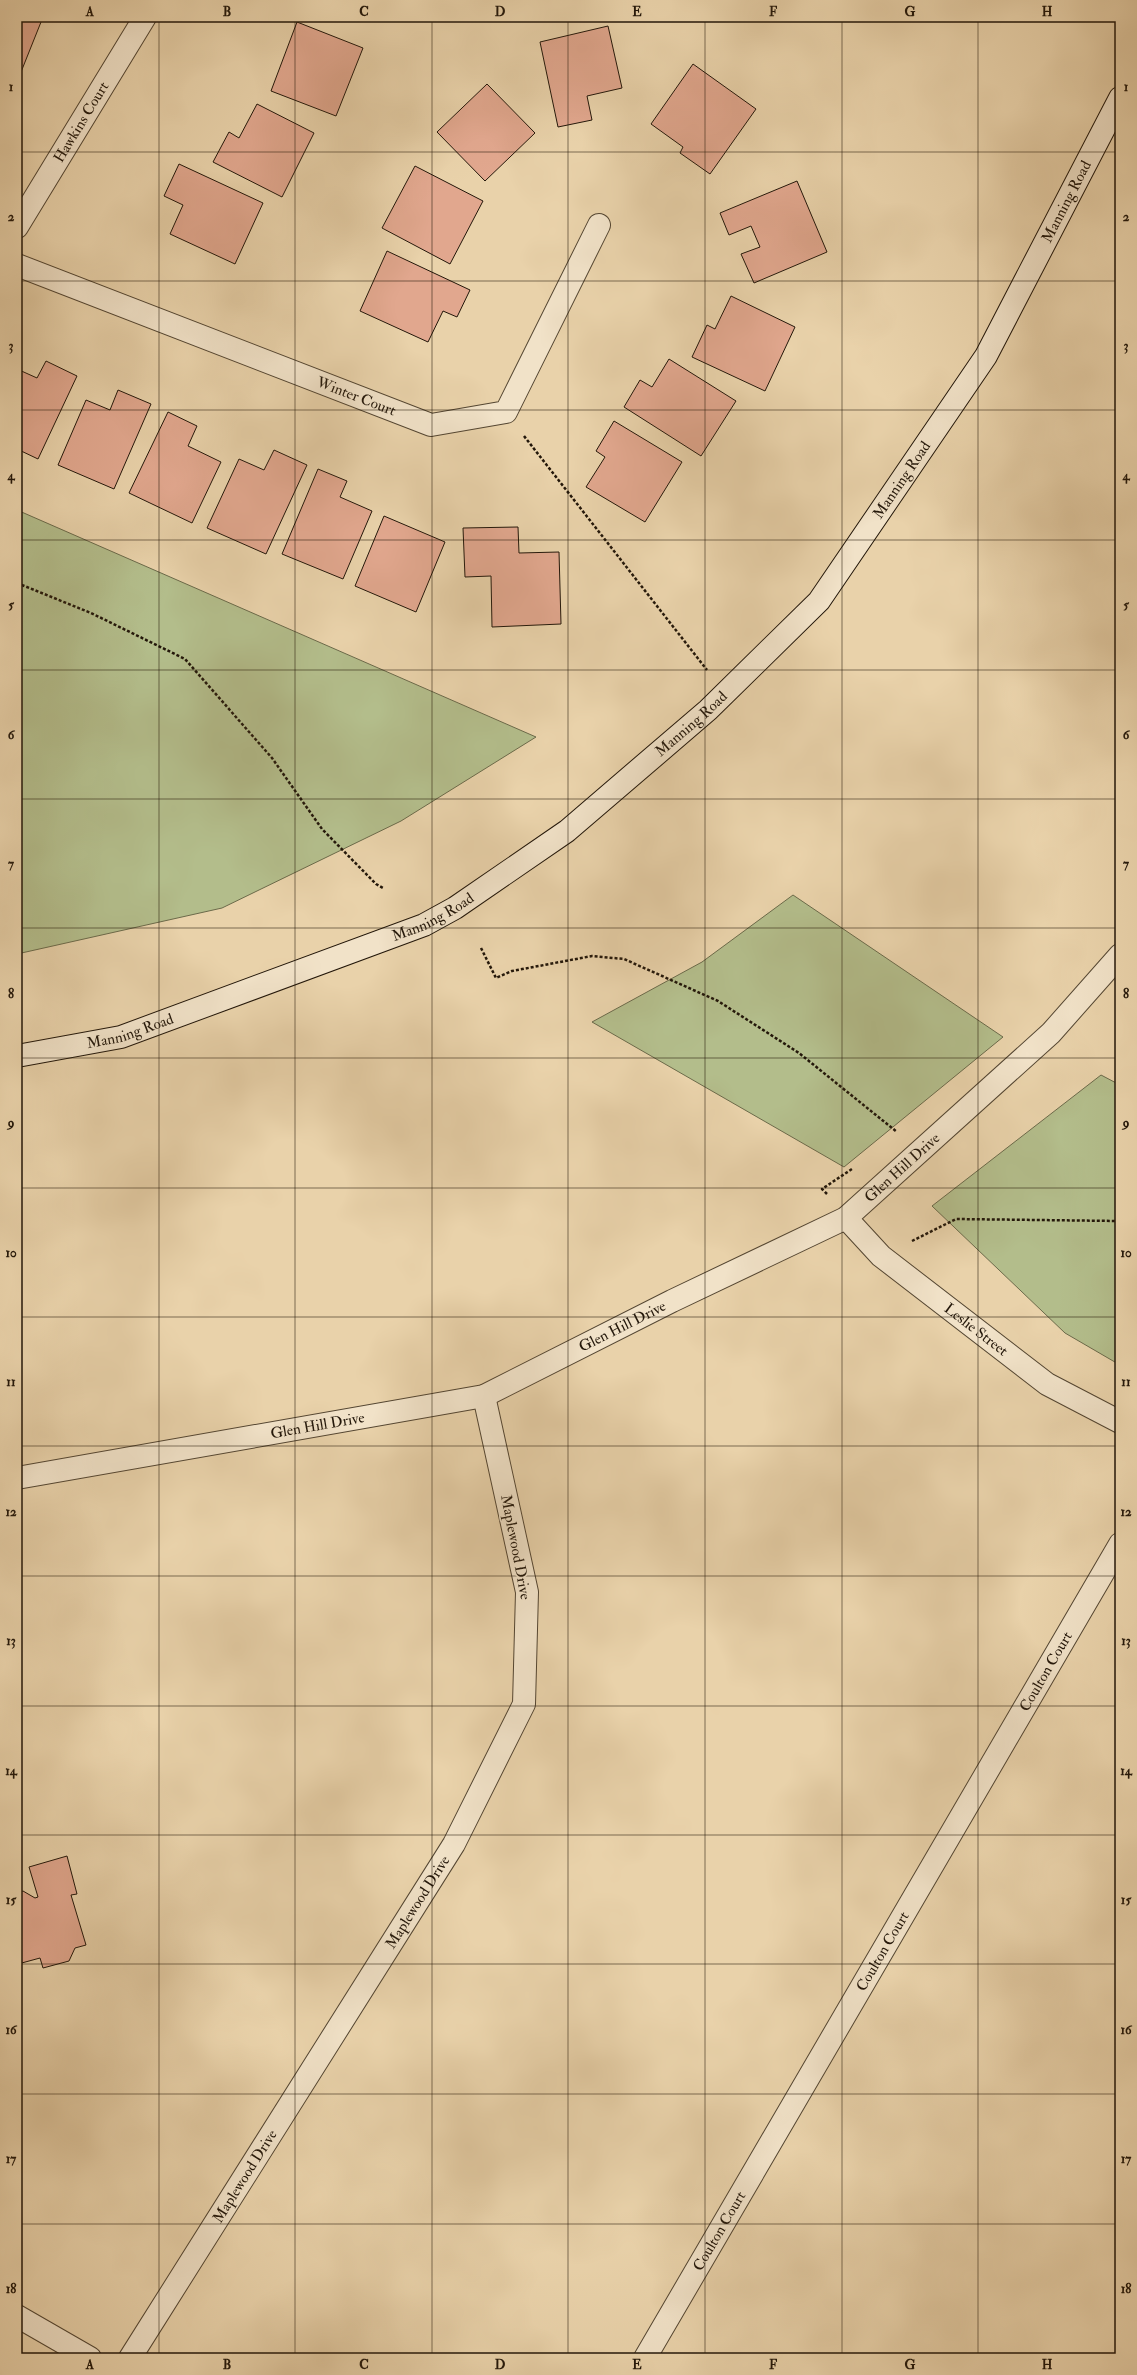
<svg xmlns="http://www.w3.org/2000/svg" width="1137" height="2375" font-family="'IM FELL Double Pica',serif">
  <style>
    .green { fill: #b3bd8b; stroke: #6b6a4a }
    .building { fill: #e1a78e; stroke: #23170a }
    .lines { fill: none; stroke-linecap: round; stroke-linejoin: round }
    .street-casing { stroke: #544632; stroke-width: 24 }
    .secondary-casing { stroke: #23170a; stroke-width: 24 }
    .path { stroke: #23170a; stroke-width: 2.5; stroke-dasharray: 3 2; stroke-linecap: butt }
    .street { stroke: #f1e2c8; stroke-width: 22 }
    .secondary { stroke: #f1e2c8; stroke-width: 22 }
    .grid { fill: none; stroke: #23170a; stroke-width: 1; stroke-opacity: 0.55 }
    .labels { text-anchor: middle; stroke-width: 3; stroke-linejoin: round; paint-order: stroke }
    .street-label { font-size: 15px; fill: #23170a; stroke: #f1e2c8 }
    .neatline { fill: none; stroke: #23170a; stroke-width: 1.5 }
    .grid-label { font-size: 13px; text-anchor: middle; font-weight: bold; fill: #23170a }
  </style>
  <rect width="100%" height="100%" fill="#e9d2aa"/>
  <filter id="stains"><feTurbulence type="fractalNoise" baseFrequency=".005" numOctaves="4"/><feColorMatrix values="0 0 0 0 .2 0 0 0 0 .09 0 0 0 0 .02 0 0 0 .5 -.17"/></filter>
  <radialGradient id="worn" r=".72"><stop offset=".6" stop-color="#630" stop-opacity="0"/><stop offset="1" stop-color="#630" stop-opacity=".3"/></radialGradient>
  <g class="green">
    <polygon points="17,510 536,737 401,821 222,908 17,954"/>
    <polygon points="793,895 1003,1037 844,1167 592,1022 702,962"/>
    <polygon points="1101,1075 1120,1085 1120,1365 1065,1333 932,1206"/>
  </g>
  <g class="building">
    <polygon points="17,17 43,17 19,77 17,76"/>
    <polygon points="297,22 363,48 336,116 271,91"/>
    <polygon points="608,26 622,88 587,96 592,120 558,127 540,42"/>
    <polygon points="693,64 756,109 710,174 680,153 683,147 651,124"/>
    <polygon points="487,84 535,133 485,181 437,132"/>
    <polygon points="257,104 314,133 282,197 213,162 229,132 239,138"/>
    <polygon points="179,164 263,203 235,264 170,234 183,205 164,196"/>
    <polygon points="415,166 483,201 450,264 382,228"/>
    <polygon points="797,181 827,252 754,283 741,254 760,247 751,226 729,235 720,213"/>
    <polygon points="387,251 470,290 457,317 443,311 428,342 360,311"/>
    <polygon points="731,296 795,327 765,391 692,357 707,325 715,329"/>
    <polygon points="669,359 736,401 701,456 624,407 640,380 652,387"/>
    <polygon points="46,361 77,376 38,459 17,449 17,369 37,378"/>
    <polygon points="118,390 151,404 114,489 58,465 86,400 110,410"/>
    <polygon points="168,412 197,426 188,446 221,462 192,523 129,493"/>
    <polygon points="614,421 682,462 645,522 586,487 605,457 596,451"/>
    <polygon points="274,450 307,465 266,554 207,528 239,459 264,470"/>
    <polygon points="318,469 347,481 340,497 372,511 343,579 282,554"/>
    <polygon points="384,516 445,542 416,612 355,586"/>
    <polygon points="518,527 519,553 559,552 561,624 492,627 491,576 465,577 463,528"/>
    <polygon points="67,1856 77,1894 71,1895 86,1945 75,1948 69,1961 43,1968 40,1958 18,1964 17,1893 23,1891 35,1898 38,1897 29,1867"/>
  </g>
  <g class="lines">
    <g class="street-casing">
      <g id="street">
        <path id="s1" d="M17,227L145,17"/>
        <path id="s2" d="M17,265L431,425L506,412L599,225"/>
        <path id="s3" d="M846,1218L881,1256L1047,1384L1120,1422"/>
        <path id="s4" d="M17,1478L484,1396L672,1301L846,1218L1051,1033L1120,955"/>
        <polyline points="17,2316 90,2358"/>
        <path id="s5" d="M130,2358L454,1844L524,1704L527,1592L484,1396"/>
        <path id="s6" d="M645,2358L1120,1544"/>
      </g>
    </g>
    <g class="secondary-casing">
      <g id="secondary">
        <path id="s7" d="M17,1056L121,1037L424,925L455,908L567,831L708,710L819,601L986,356L1120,98"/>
      </g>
    </g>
    <g class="path">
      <polyline points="524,436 707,670"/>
      <polyline points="17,583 91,613 185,659 272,758 322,829 376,884 383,888"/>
      <polyline points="481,948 496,978 512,971 592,956 624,959 718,1001 799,1053 897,1132"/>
      <polyline points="827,1194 822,1189 852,1169"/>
      <polyline points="912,1241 956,1219 1120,1221"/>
    </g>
    <use href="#street" class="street"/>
    <use href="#secondary" class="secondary"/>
  </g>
  <path class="grid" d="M159,17V2358M295,17V2358M432,17V2358M568,17V2358M705,17V2358M842,17V2358M978,17V2358M17,152H1120M17,281H1120M17,410H1120M17,540H1120M17,670H1120M17,799H1120M17,928H1120M17,1058H1120M17,1188H1120M17,1317H1120M17,1446H1120M17,1576H1120M17,1706H1120M17,1835H1120M17,1964H1120M17,2094H1120M17,2224H1120"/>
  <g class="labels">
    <g class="street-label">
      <text dy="5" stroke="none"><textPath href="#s1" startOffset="123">Hawkins Court</textPath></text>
      <text dy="5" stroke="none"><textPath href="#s7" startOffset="1412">Manning Road</textPath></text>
      <text dy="5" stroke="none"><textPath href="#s2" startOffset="364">Winter Court</textPath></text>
      <text dy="5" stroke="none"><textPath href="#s7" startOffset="1088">Manning Road</textPath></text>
      <text dy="5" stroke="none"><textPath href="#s7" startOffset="764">Manning Road</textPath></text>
      <text dy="5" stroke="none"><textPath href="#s7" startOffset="440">Manning Road</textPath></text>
      <text dy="5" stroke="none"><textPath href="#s7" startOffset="116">Manning Road</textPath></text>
      <text dy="5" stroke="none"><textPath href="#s4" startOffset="953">Glen Hill Drive</textPath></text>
      <text dy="5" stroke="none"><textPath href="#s4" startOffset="629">Glen Hill Drive</textPath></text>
      <text dy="5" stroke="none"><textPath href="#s3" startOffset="172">Leslie Street</textPath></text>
      <text dy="5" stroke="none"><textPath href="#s4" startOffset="305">Glen Hill Drive</textPath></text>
      <text transform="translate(516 1547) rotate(79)" y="5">Maplewood Drive</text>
      <text dy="5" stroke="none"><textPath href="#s6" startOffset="795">Coulton Court</textPath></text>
      <text dy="5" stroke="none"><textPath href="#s5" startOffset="539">Maplewood Drive</textPath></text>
      <text dy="5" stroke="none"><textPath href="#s6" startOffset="471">Coulton Court</textPath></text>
      <text dy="5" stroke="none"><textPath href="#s5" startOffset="215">Maplewood Drive</textPath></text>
      <text dy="5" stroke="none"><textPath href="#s6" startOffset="147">Coulton Court</textPath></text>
    </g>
  </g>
  <rect width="1137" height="2375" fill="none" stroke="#e9d2aa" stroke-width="44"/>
  <rect x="22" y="22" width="1093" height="2331" class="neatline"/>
  <g class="grid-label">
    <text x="90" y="16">A</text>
    <text x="227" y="16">B</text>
    <text x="364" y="16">C</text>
    <text x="500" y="16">D</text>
    <text x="637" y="16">E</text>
    <text x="773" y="16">F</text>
    <text x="910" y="16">G</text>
    <text x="1047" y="16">H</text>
    <text x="11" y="91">1</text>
    <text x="1126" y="91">1</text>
    <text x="11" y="221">2</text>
    <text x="1126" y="221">2</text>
    <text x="11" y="350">3</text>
    <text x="1126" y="350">3</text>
    <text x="11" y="480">4</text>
    <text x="1126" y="480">4</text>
    <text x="11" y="609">5</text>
    <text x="1126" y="609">5</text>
    <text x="11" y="739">6</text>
    <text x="1126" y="739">6</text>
    <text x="11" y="868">7</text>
    <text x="1126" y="868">7</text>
    <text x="11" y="998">8</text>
    <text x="1126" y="998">8</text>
    <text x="11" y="1127">9</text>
    <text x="1126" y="1127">9</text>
    <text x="11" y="1257">10</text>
    <text x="1126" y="1257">10</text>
    <text x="11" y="1386">11</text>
    <text x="1126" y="1386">11</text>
    <text x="11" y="1516">12</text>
    <text x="1126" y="1516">12</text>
    <text x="11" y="1645">13</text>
    <text x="1126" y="1645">13</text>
    <text x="11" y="1775">14</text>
    <text x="1126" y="1775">14</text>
    <text x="11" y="1904">15</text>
    <text x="1126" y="1904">15</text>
    <text x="11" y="2034">16</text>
    <text x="1126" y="2034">16</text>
    <text x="11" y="2163">17</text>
    <text x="1126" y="2163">17</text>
    <text x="11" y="2293">18</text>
    <text x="1126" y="2293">18</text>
    <text x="90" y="2369">A</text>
    <text x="227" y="2369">B</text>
    <text x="364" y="2369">C</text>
    <text x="500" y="2369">D</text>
    <text x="637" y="2369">E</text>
    <text x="773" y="2369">F</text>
    <text x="910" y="2369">G</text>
    <text x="1047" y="2369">H</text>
  </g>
  <rect width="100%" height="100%" filter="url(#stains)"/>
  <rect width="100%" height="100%" fill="url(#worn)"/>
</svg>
